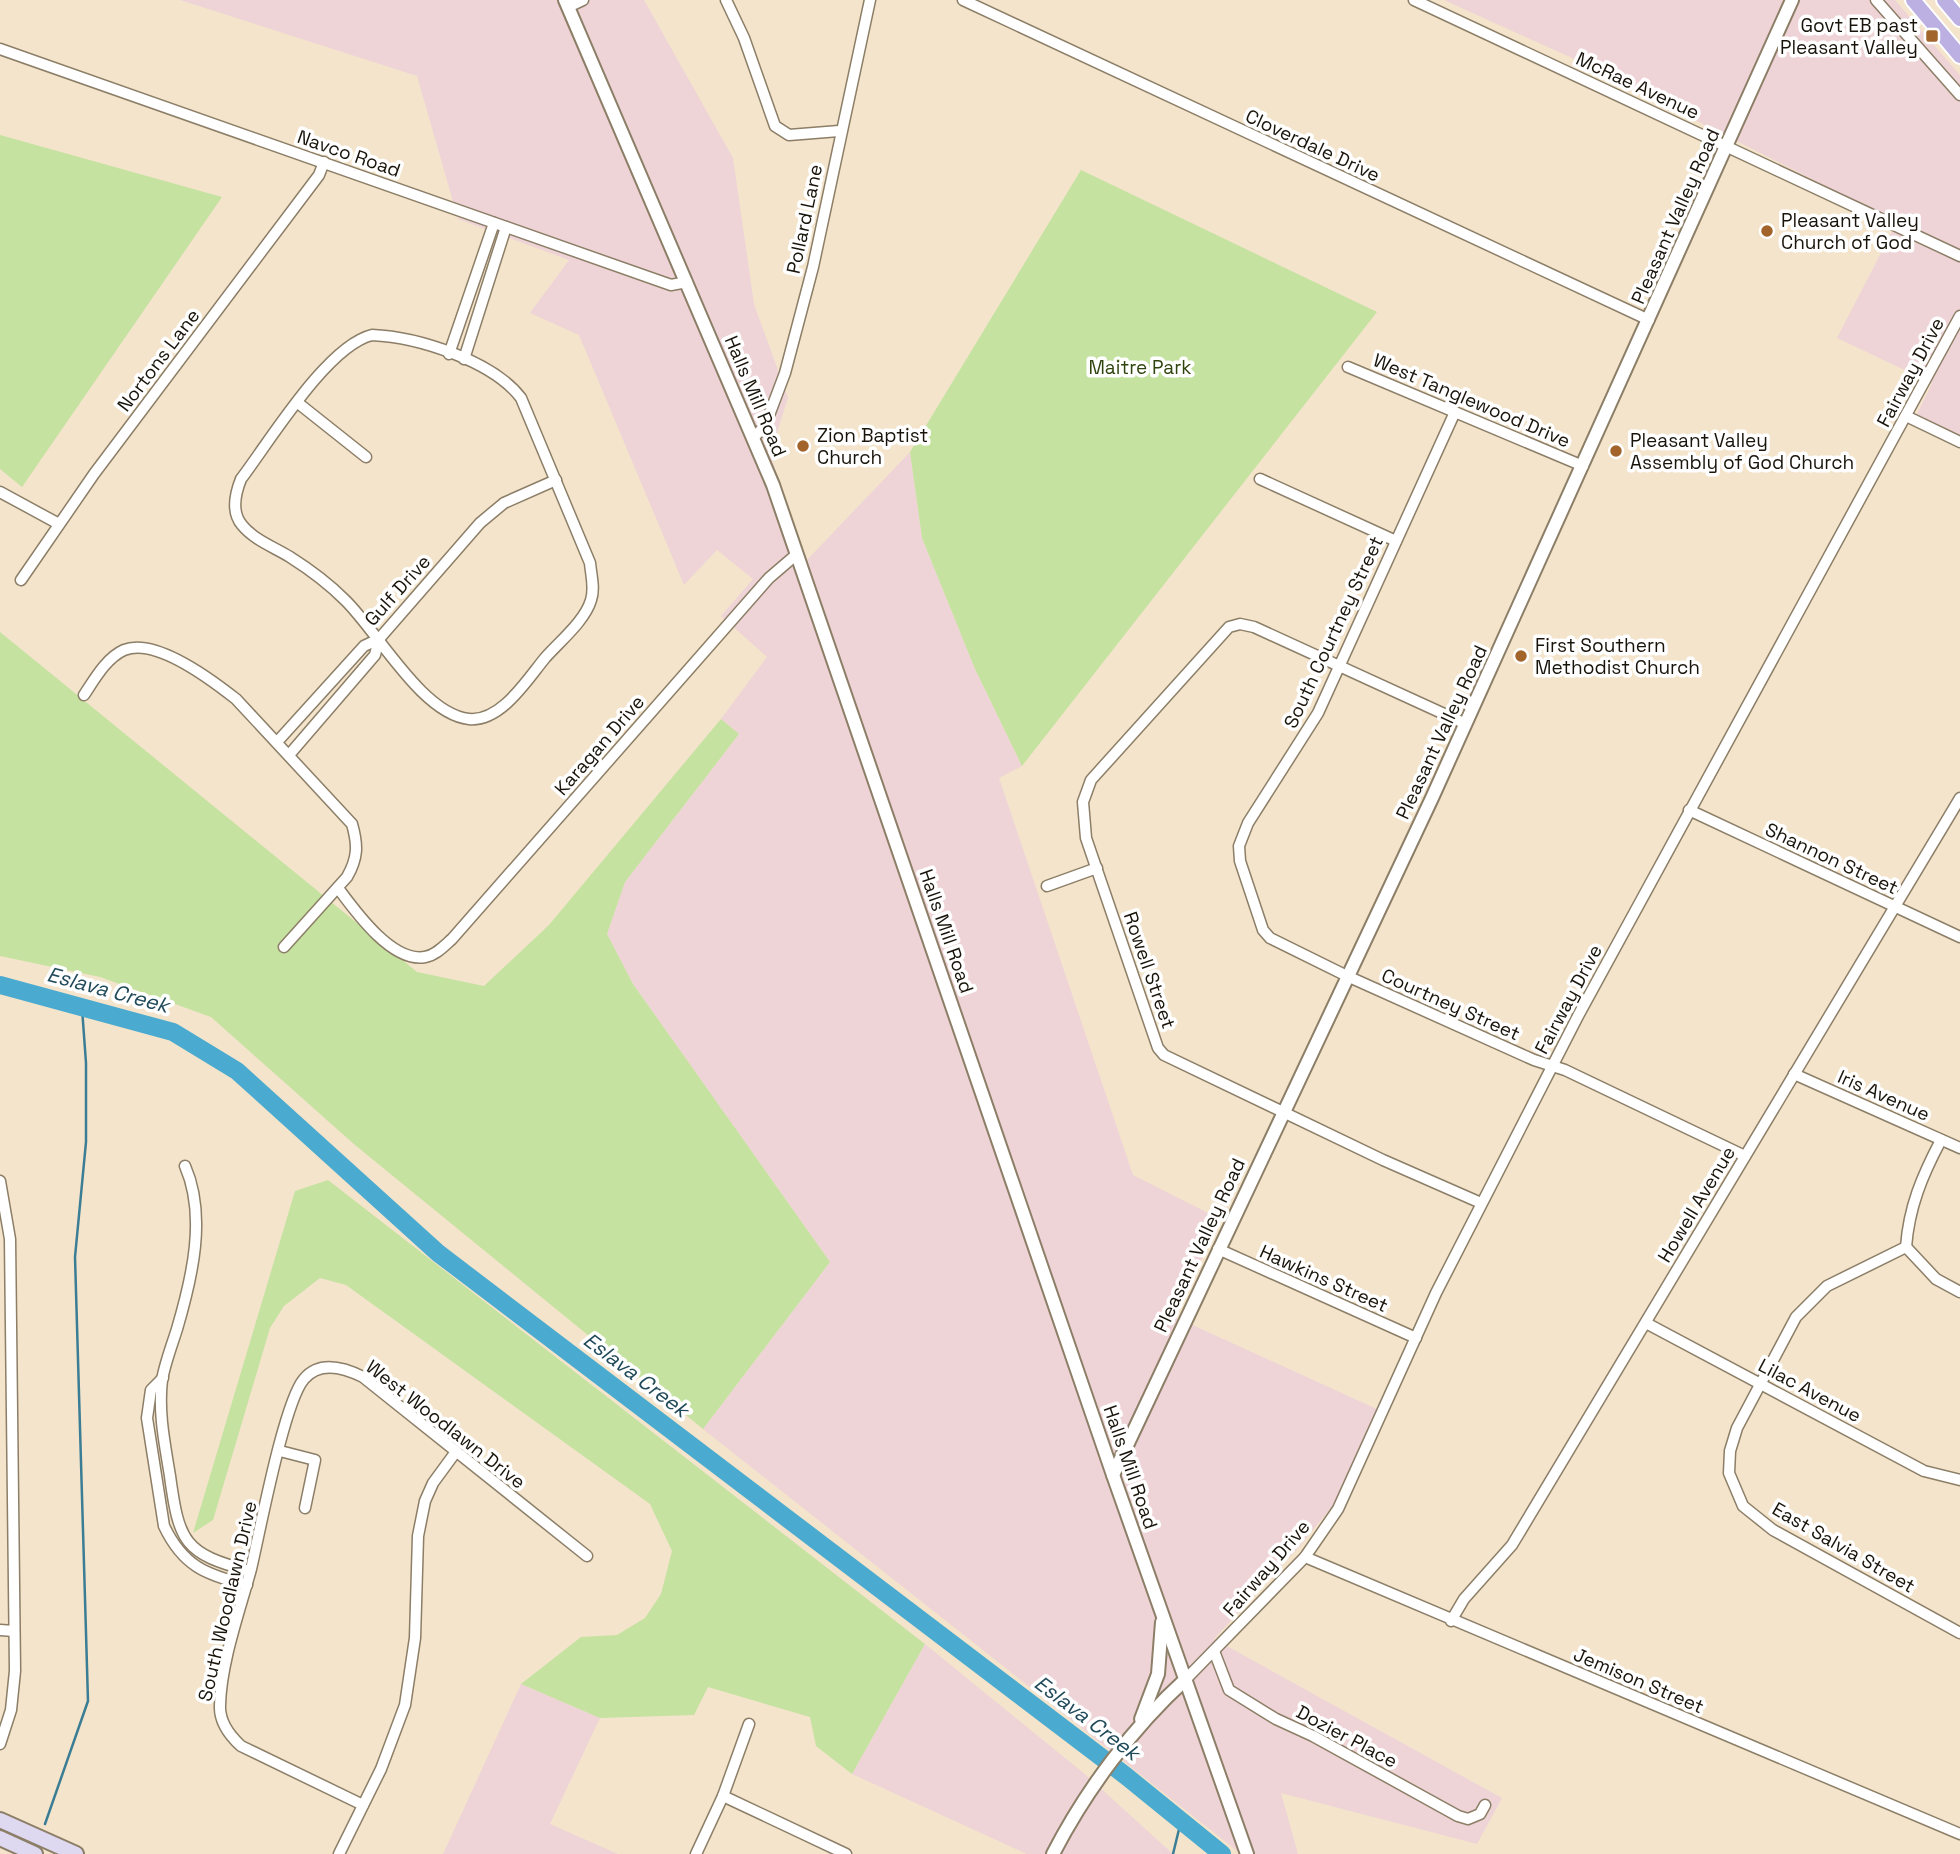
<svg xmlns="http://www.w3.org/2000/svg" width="1960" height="1854" font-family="'Space Grotesk',sans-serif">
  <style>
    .commercial { fill: #efd4d7 }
    .green { fill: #c5e2a1 }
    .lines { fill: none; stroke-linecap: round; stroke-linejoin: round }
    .stream { stroke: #3b7d94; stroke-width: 2.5 }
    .river { stroke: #4aaacf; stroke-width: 18 }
    .minor-casing { stroke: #8c7e67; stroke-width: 13 }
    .tertiary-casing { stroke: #8c7e67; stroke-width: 16 }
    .secondary-casing { stroke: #8c7e67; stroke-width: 18 }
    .primary-casing { stroke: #fff; stroke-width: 18 }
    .minor { stroke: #fff; stroke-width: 10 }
    .tertiary { stroke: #fff; stroke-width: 12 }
    .secondary { stroke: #ded8f1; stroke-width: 14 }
    .primary { stroke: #bcb0e3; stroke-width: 14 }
    .poi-dot { fill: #a3642c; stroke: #fff; stroke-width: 2.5 }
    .labels { text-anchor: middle; stroke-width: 7; stroke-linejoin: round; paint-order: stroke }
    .poi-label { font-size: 19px; fill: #19140b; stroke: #fff; text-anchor: start }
    .street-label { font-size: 19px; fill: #19140b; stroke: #fff }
    .park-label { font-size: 19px; fill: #30440e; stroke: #fff }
    .water-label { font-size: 21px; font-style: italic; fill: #214a5a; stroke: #fff }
  </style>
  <rect width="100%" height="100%" fill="#f3e4cb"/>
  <g class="commercial">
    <polygon points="180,0 644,0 733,158 754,304 788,398 770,454 806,561 910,452 922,538 975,669 1022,766 999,778 1133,1175 1220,1219 1175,1317 1379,1410 1334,1504 1300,1546 1214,1639 1502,1798 1477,1844 1281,1793 1298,1854 1241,1854 703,1429 830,1262 633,984 607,934 625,882 739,734 721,719 767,657 721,616 753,579 717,550 684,585 579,335 530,313 569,260 458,219 417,76"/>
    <polygon points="1444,0 1895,0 1960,75 1960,435 1917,414 1932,383 1837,338 1897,222 1572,58"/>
    <polygon points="925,1644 1086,1775 1173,1854 1027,1854 852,1774"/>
    <polygon points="521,1684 600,1718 550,1824 618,1854 443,1854"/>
  </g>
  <g class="green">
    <polygon points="0,135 222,197 22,487 0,469"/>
    <polygon points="1081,170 1377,312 1022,766 975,669 922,538 910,452"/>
    <polygon points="0,632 417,972 484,986 549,925 721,719 739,734 625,882 607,934 633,984 830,1262 703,1429 355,1145 211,1017 100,977 0,956"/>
    <polygon points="328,1180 925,1644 852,1774 816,1746 810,1717 708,1687 694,1715 600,1718 521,1684 581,1637 617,1635 645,1618 661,1594 672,1551 650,1504 346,1285 320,1278 284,1306 270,1328 213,1520 193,1533 295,1191"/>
  </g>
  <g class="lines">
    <g class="stream">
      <polyline points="45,1824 88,1701 75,1257 86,1142 86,1063 82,1008"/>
      <polyline points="1173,1854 1181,1821"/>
    </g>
    <polyline class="river" points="0,985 173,1032 237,1071 438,1253 1126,1776 1222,1854"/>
    <g class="minor-casing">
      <g id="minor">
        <polyline points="726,0 744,38 775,126 789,135 839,131"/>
        <polyline points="963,0 1649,320"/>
        <polyline points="1414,0 1960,256"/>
        <polyline points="1876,0 1960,95"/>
        <polyline points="568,7 583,0"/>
        <polyline points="0,49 671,285 687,282"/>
        <path d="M372,335C418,337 493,361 521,398L590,563C591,575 595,588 591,600C585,621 559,642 545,658C527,680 501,722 469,719C422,714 378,632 345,600C329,584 309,569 290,557C274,547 254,540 242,525C231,512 235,494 241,479C270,441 327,346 372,335Z"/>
        <polyline points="449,354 494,223"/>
        <polyline points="464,359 506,227"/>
        <polyline points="1348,367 1583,466"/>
        <polyline points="298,403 366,457"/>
        <polyline points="1455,412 1318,713 1248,823 1239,846 1240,861 1263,930 1270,938 1347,976 1534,1060 1565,1070 1745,1156"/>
        <polyline points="1906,416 1960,442"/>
        <polyline points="754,437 765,426 785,373 813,267 870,0"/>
        <polyline points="1260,479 1396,541"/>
        <polyline points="0,492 59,524"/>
        <polyline points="21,580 94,474 319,175 324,162"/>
        <path d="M84,695C94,680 106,658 124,650C155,637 212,680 236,699L352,824C358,845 358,858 347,877L284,947"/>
        <polyline points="1466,724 1254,627 1240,624 1229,627 1091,780 1083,802 1086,838 1158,1048 1164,1055 1383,1160 1481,1203"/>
        <polyline points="277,742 364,646 379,639 480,523 504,503 556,480"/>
        <polyline points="289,755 375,655 379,639"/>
        <polyline points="1689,810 1960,937"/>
        <polyline points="1047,886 1097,868"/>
        <path d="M338,888C355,911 392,963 425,957C436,955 444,946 452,939L769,578L797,554"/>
        <polyline points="1794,1074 1960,1148"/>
        <path d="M1941,1140C1922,1176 1909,1207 1906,1247L1827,1286L1796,1317L1737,1428L1730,1451L1729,1473L1743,1506L1773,1530L1960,1633"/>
        <path d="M185,1166C207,1216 192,1278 177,1329C172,1345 165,1363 162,1380C158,1412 165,1445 170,1476C179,1542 184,1554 250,1571"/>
        <polyline points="0,1181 10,1239 15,1671 11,1710 0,1744"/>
        <polyline points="1906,1247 1936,1279 1960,1292"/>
        <polyline points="1218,1249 1416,1338"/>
        <polyline points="1646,1323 1924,1471 1960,1480"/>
        <path d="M163,1378L151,1390L147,1418L164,1526C183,1566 206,1575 247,1585"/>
        <polyline points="280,1451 315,1460 305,1508"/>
        <polyline points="1305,1557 1960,1834"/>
        <polyline points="1451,1621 1464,1599 1512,1545 1960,798"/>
        <polyline points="0,1630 14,1631"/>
        <polyline points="1214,1651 1229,1690 1276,1719 1313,1736 1458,1816 1468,1819 1480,1814 1485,1805"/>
        <polyline points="1186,1679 1305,1557 1338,1509 1436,1293 1578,1016 1960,316"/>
        <polyline points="723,1796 846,1854"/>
        <path d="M363,1805L241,1746C229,1735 219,1722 220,1705C221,1662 240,1610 251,1569C260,1531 284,1402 304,1379C320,1360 345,1368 363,1377L587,1556"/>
        <polyline points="339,1854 381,1769 405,1705 415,1638 418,1536 425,1501 433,1483 455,1453"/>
        <polyline points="696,1854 723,1796 749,1724"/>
      </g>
    </g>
    <g class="tertiary-casing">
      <g id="tertiary">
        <polyline points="565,0 773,485 1113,1475 1247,1854"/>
        <polyline points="1113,1475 1432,798 1792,0"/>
        <polyline points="1141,1719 1158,1674 1162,1622"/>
        <path d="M1053,1854C1086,1790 1133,1727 1186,1679"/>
      </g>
    </g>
    <g class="secondary-casing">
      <g id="secondary">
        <polyline points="0,1820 76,1854"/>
        <polyline points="0,1838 35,1854"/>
      </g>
    </g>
    <g class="primary-casing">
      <g id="primary">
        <polyline points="1913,0 1960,56"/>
        <polyline points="1944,0 1960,19"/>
      </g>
    </g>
    <use href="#minor" class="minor"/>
    <use href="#tertiary" class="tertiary"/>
    <use href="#secondary" class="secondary"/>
    <use href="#primary" class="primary"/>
  </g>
  <g class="poi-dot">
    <rect x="1925" y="29" width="14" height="14" rx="3.5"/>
    <circle cx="1767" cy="231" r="7"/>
    <circle cx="803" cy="446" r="7"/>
    <circle cx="1616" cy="451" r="7"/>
    <circle cx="1521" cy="656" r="7"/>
  </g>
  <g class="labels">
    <g class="poi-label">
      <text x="1918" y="32" text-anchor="end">Govt EB past<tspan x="1918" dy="22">Pleasant Valley</tspan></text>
      <text x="1781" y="227">Pleasant Valley<tspan x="1781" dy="22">Church of God</tspan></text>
      <text x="817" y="442">Zion Baptist<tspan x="817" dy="22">Church</tspan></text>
      <text x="1630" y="447">Pleasant Valley<tspan x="1630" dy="22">Assembly of God Church</tspan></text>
      <text x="1535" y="652">First Southern<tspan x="1535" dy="22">Methodist Church</tspan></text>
    </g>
    <g class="street-label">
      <text transform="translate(1638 85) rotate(25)" y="7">McRae Avenue</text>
      <text transform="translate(1313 145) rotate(25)" y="7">Cloverdale Drive</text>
      <text transform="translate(349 153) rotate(19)" y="7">Navco Road</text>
      <text transform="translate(1675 216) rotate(-66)" y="7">Pleasant Valley Road</text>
      <text transform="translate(804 219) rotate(-78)" y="7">Pollard Lane</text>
      <text transform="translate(158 360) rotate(-53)" y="7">Nortons Lane</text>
      <text transform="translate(1910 372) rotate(-62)" y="7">Fairway Drive</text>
      <text transform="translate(756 396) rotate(67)" y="7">Halls Mill Road</text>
      <text transform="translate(1472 400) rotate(23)" y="7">West Tanglewood Drive</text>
      <text transform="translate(397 590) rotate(-48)" y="7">Gulf Drive</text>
      <text transform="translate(1333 632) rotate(-65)" y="7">South Courtney Street</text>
      <text transform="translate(1441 732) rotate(-65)" y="7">Pleasant Valley Road</text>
      <text transform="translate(599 745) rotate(-49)" y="7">Karagan Drive</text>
      <text transform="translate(1832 858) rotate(25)" y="7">Shannon Street</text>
      <text transform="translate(947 931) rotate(71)" y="7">Halls Mill Road</text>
      <text transform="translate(1150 970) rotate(71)" y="7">Rowell Street</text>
      <text transform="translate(1568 999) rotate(-62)" y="7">Fairway Drive</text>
      <text transform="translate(1451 1004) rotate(24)" y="7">Courtney Street</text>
      <text transform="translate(1884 1095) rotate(24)" y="7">Iris Avenue</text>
      <text transform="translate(1696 1204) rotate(-59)" y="7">Howell Avenue</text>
      <text transform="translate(1199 1245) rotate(-65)" y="7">Pleasant Valley Road</text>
      <text transform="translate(1324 1278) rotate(24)" y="7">Hawkins Street</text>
      <text transform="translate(1810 1390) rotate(28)" y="7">Lilac Avenue</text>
      <text transform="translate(446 1424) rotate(38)" y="7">West Woodlawn Drive</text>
      <text transform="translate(1131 1467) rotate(71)" y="7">Halls Mill Road</text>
      <text transform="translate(1844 1547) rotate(30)" y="7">East Salvia Street</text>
      <text transform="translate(1266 1568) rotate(-49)" y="7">Fairway Drive</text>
      <text transform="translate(227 1601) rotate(-77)" y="7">South Woodlawn Drive</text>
      <text transform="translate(1639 1680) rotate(23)" y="7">Jemison Street</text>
      <text transform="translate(1347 1736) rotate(28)" y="7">Dozier Place</text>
    </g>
    <g class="park-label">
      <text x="1140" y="374">Maitre Park</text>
    </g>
    <g class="water-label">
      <text transform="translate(108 990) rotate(15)" y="7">Eslava Creek</text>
      <text transform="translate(636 1375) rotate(37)" y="7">Eslava Creek</text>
      <text transform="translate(1087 1718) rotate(37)" y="7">Eslava Creek</text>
    </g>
  </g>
</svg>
